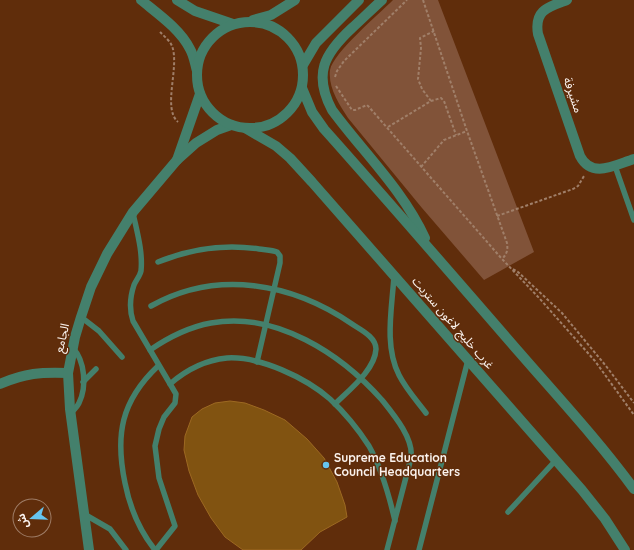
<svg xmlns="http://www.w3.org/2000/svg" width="634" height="550" font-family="Quicksand,'Noto Sans Arabic',sans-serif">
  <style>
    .green { fill: #815339 }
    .building { fill: #815311; stroke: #9d6922 }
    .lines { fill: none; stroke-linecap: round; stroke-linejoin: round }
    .path { stroke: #a07f69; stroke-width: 2; stroke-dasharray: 3 2; stroke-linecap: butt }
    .service { stroke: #44806c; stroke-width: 5.5 }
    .minor { stroke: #44806c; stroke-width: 10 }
    .tertiary { stroke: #44806c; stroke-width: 10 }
    .poi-dot { fill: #66c4ef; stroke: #602d0b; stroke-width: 1.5 }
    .labels { text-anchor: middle; stroke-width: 3; stroke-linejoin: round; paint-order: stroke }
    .street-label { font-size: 12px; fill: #fbf3ee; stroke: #602d0b }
    .poi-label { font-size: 12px; font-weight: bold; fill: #fbf3ee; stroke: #602d0b; text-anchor: start }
  </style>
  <rect width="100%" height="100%" fill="#602d0b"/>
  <path class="green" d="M393,0H438L534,252L484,280L422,208L348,118C339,104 328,88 330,70C333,53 379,14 393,0Z"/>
  <polygon class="building" points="230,401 245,403 264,410 285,420 307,439 324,458 337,482 345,505 347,517 320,532 301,550 243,550 225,537 211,518 198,495 189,471 184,450 185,436 192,417 202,409 215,403"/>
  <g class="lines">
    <g class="path">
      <path d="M423,0L467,131L507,243C508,250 507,254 502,259"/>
      <path d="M160,32C164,36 170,41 172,46C180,67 162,108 178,122"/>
      <polyline points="335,77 337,71 344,61 407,0"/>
      <polyline points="336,86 352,110 355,110 367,105 369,107 502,259 540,299 595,361 634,415"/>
      <polyline points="431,101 422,89 418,79 421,48 420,38 434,31"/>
      <polyline points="388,127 431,101 441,98 444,101 456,135"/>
      <polyline points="421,167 444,140 467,131"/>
      <polyline points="497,216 573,189 578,186 584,176"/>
      <polyline points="513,269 518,272 562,313 606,366 634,403"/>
    </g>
    <g class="service">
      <polyline points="615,166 634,220"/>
      <path d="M133,213C137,232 143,252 141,271C140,276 136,280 134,285C130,297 129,309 133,321L176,394L175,403L164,417L159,429L155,446L159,478L175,526L156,550"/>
      <path d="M158,262C190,249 225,244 259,249C265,250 272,250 277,252L280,256V263L257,362"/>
      <path d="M394,276C392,308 384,346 399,375C406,389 417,401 426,413"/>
      <path d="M151,306C217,269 292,283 352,324C361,330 376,337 376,349C375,370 349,390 335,404"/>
      <polyline points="81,317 99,331 122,357"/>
      <path d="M150,350C169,337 189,327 211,323C276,311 341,354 382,400C394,415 414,439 411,458L387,550"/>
      <polyline points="83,382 96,369"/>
      <path d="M170,384C186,370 206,360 227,358C260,356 306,378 330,399C345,413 358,429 369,446C382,469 389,495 395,521"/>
      <path d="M71,413C74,410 77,407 79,403C87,387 85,361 73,348"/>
      <polyline points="508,512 556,460"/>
      <polyline points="84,514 110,529 126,550"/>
      <path d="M155,550C139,530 130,508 125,483C115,435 121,401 158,366"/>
      <polyline points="419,550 468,360"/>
    </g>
    <g class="minor">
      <path d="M141,0C158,14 180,29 190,49C194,56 195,64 197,71"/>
      <polyline points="177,0 195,11 233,24"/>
      <path d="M567,0C548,7 534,10 538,34L580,156C592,179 615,165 634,159"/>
      <polyline points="177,160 200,94"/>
      <path d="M0,384C25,373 41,372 68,373"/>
      <polyline points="89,550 70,409 68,373 75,337 81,317 91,287 107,254 133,212 177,160 196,143 217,130 231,125"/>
    </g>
    <g class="tertiary">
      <path d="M382,0C372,9 362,19 352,28C324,54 313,74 332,110C363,152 403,190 425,238"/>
      <polyline points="253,20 271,15 295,0"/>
      <circle cx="250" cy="75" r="53"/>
      <polyline points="303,65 316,43 359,0"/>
      <path d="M302,88L312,112L324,129C390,203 454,277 519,352C558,397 599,441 634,489"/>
      <polyline points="245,128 276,146 290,158 312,182 582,490 605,519 625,550"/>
    </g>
  </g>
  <circle class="poi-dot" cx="326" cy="465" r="4"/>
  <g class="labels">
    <g class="street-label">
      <text transform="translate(573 95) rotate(71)" y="4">مشيرفة</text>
      <text transform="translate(453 323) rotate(49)" y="4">غرب خليج لاغون ستريت</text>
      <text transform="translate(62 338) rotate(-77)" y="4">الجامع</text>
    </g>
    <g class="poi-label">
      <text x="334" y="462">Supreme Education<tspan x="334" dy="14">Council Headquarters</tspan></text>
    </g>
  </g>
  <g transform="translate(32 518) rotate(251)"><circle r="19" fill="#602d0b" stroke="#9e7c66"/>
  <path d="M0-3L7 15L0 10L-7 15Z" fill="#66c4ef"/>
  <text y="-6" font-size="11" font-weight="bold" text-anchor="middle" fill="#fbf3ee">ش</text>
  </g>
</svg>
